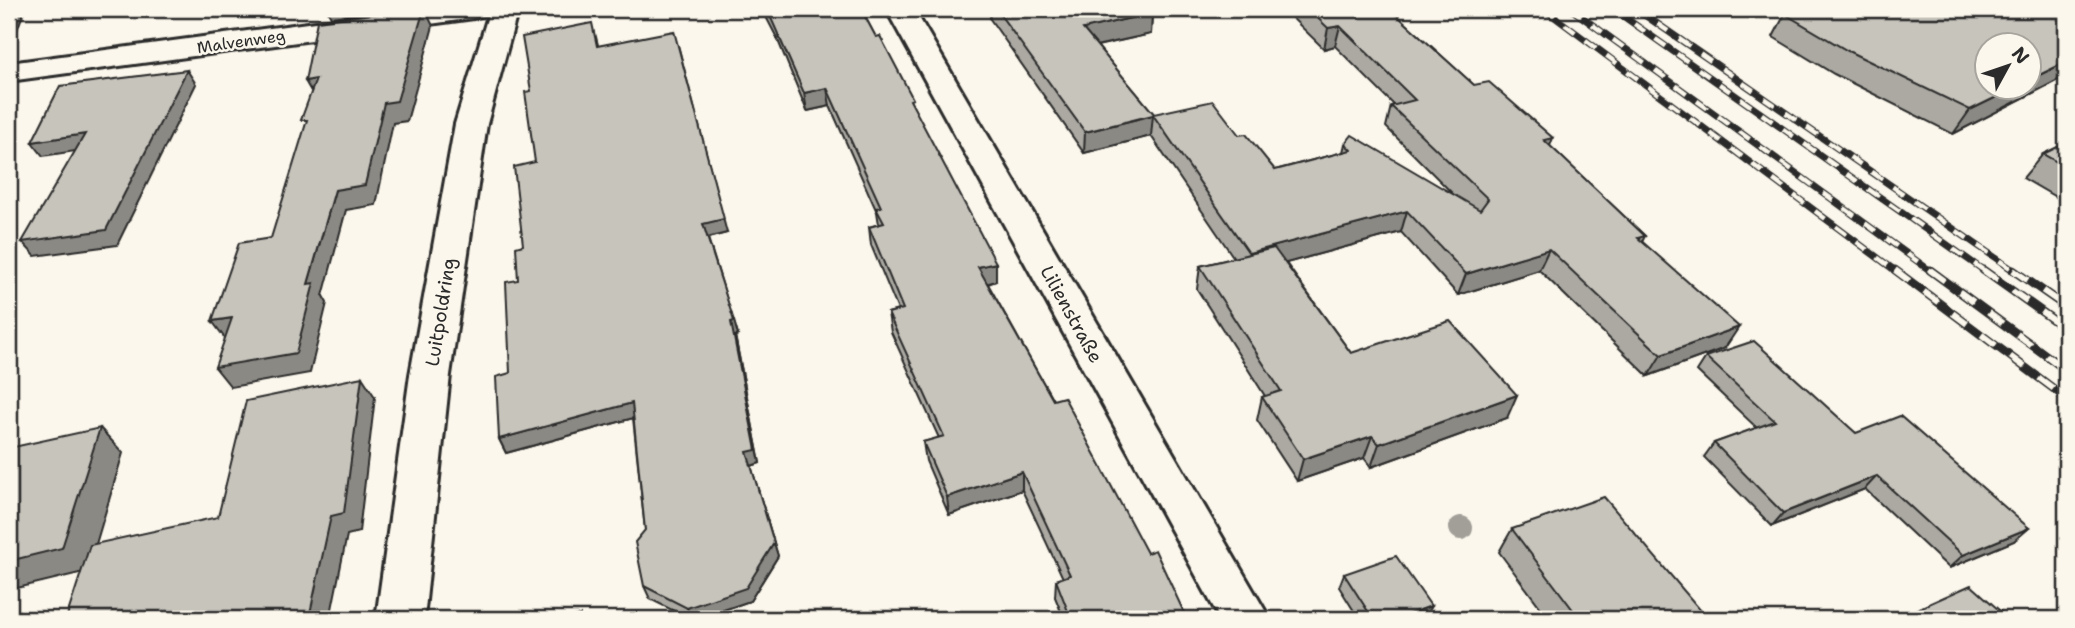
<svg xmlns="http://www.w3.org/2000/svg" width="2075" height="628" font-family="'Shantell Sans',sans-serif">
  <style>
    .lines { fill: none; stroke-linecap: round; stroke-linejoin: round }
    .minor-casing { stroke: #2b2b2b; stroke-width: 6 }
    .minor { fill: #fbf7ec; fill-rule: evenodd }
    .rail-far1-casing { stroke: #2b2b2b; stroke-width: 7 }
    .rail-casing { stroke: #2b2b2b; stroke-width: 9 }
    .rail-far1 { stroke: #fbf7ec; stroke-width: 4.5; stroke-dasharray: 13; stroke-linecap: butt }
    .rail { stroke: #fbf7ec; stroke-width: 6; stroke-dasharray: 18; stroke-linecap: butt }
    .tree { fill: #a19f98 }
    .wall { fill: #aba9a2; stroke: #2b2b2b; stroke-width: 2 }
    .shaded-wall { fill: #8b8984; stroke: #2b2b2b; stroke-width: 2 }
    .building { fill: #c7c4bc; stroke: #2b2b2b; stroke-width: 2 }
    .labels { text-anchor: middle; stroke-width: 5; stroke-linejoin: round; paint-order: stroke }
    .far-street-label { font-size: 16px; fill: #2b2b2b; stroke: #fbf7ec }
    .street-label { font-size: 19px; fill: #2b2b2b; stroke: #fbf7ec }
  </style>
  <rect width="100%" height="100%" fill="#fbf7ec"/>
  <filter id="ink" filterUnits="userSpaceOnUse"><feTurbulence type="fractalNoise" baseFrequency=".0143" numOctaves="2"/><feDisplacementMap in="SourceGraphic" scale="14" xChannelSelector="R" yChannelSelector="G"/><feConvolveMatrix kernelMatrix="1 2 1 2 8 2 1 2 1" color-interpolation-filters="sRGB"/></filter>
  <g filter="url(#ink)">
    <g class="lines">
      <g class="minor-casing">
        <g id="minor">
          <polygon points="412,9 488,9 484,15 474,18 9,81 9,63"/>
          <polygon points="490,9 518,9 487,124 450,375 424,619 376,619 410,375 455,124"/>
          <polygon points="886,9 914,9 1270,619 1220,619"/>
        </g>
      </g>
      <use href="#minor" class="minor"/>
      <g class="rail-far1-casing">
        <g id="rail-far1">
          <polyline points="1544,9 1897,272"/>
          <polyline points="1571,9 1932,272"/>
          <polyline points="1613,9 1986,272"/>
          <polyline points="1636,9 2016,272"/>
        </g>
      </g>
      <g class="rail-casing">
        <g id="rail">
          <polyline points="1895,270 2066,398"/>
          <polyline points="1930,270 2066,370"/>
          <polyline points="1983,270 2066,329"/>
          <polyline points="2013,270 2066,307"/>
        </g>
      </g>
      <use href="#rail-far1" class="rail-far1"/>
      <use href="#rail" class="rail"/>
    </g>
    <circle class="tree" cx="1461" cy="528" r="12"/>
    <g class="wall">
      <polygon points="762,9 861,9 914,109 996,281 988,284 1053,400 1187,619 1064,619 1055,597 1056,580 1063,578 1022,490 949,515 926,461 923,442 939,438 891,332 888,313 898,310 871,245 869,227 879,224 877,212 830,106 807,111 777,38"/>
      <polygon points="986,9 1149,9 1152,13 1151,34 1097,46 1154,114 1239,135 1275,170 1343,152 1345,144 1455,196 1386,127 1391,106 1394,105 1335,46 1324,49 1283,9 1390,9 1474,85 1550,146 1645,236 1642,242 1725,348 1648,376 1539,270 1458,295 1401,232 1286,263 1351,353 1507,418 1371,467 1364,458 1297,481 1257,420 1262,397 1265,396 1197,289 1200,266 1234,258 1151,136 1084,153 990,19 990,14"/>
      <polygon points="2066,9 2066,76 1953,134 1834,74 1773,37 1785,14"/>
      <polygon points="596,37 598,45 727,233 708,238 738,335 735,336 760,463 751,466 778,556 750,601 697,619 690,619 650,599 644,586 645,530 633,418 506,453 499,439 510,373 518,280 535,162"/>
      <polygon points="2066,143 2066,203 2023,178 2043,154"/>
      <polygon points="1706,357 1856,433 2029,528 2014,541 1949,568 1865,489 1772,526 1704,457 1714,443 1757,428 1697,371"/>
      <polygon points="1512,529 1708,619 1549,619 1499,552"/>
      <polygon points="1344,574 1424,619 1359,619 1339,587"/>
    </g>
    <g class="shaded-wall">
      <polygon points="10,9 25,9 9,51 9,12"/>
      <polygon points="327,9 394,9 331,17"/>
      <polygon points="424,9 425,9 433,26 407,121 393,123 376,205 346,210 323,296 327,303 310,373 231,387 215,367 308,284 335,190 384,103"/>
      <polygon points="1152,13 1151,34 1082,49 1083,29"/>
      <polygon points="1340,26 1335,46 1324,49 1328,28"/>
      <polygon points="678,45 727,233 707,238 703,224"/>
      <polygon points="2066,62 2066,76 1953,134 1970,110 2015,88 2029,88 2029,80"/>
      <polygon points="187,70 196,84 117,245 35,256 22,242"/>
      <polygon points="316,79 316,100 305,81"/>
      <polygon points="827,88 830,106 807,111 804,93"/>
      <polygon points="1153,115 1151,136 1084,153 1085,132"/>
      <polygon points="85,134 95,148 43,156 32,142"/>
      <polygon points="1553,138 1545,159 1544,140"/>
      <polygon points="1407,211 1401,232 1245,274 1249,253"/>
      <polygon points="1549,249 1539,270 1458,295 1466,274"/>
      <polygon points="996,263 996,281 979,286 978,267"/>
      <polygon points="232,318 227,341 212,321"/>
      <polygon points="734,321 738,335 735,336 760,463 751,466 778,556 750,601 697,619 692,619 687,608 747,452 731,322"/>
      <polygon points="1739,327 1725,348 1648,376 1661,355"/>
      <polygon points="362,377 375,397 359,532 347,535 330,619 305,619"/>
      <polygon points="1517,395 1507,418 1371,467 1379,444"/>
      <polygon points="632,403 637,417 506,453 499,439"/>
      <polygon points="100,428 123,453 88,571 9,590 9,561"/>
      <polygon points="1372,436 1364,458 1297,481 1303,459"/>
      <polygon points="1022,472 1022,490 949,515 947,497"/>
      <polygon points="1877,476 1865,489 1772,526 1783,513"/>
      <polygon points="2029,528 2014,541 1949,568 1963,555"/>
      <polygon points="1431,606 1424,619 1395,619"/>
    </g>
    <g class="building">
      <polygon points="413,9 424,9 397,101 384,103 365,185 335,190 308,284 314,283 296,353 215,367 232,318 212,321 239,243 271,238 307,120 301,120 316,79 305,81 317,21"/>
      <polygon points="767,9 861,9 876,37 880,36 913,99 910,100 996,263 978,267 1053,400 1064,397 1147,553 1155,550 1187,619 1071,619 1056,580 1070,575 1022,472 947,497 923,442 944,436 888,313 903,309 869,227 884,223 876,208 881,207 827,88 804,93"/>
      <polygon points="996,9 1149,9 1152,13 1083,29 1154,114 1213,101 1239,135 1246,134 1275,170 1351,150 1345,144 1352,135 1480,210 1488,199 1391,106 1415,100 1340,26 1328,28 1308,9 1390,9 1474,85 1489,82 1553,138 1544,140 1645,236 1638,238 1739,327 1661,355 1549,249 1466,274 1407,211 1249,253 1153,115 1085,132"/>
      <polygon points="1799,9 2066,9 2066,62 2029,80 2029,46 1987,46 1987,88 2015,88 1970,110 1848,51 1785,14"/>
      <polygon points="592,23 597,46 674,31 724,219 703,224 734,321 731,322 756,450 747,452 774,543 746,588 687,608 644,586 635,542 645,530 632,403 499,439 496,377 510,373 506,282 518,280 516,247 523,245 514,167 535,162 525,92 531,91 522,37"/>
      <polygon points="187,70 106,230 22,242 85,134 32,142 60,86"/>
      <polygon points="2066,143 2066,167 2043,154"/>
      <polygon points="1274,248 1351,353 1450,321 1517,395 1379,444 1372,436 1303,459 1262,397 1281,391 1200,266"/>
      <polygon points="1754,341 1856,433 1900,416 2029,528 1963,555 1877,476 1783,513 1714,443 1775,421 1706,357"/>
      <polygon points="362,377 344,513 331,516 309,618 305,619 66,619 90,545 218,517 246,401"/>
      <polygon points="100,428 62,548 9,561 9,448"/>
      <polygon points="1604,497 1708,619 1580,619 1512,529"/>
      <polygon points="1396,556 1431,606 1395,619 1373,619 1344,574"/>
      <polygon points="1971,585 2009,619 1895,619"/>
      <polygon points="580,615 581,619 566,619"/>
    </g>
  </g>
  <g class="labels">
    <g class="far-street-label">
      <text transform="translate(241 41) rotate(-8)" y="6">Malvenweg</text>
    </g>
    <g class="street-label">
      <text transform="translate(440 312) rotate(-81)" y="7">Luitpoldring</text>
      <text transform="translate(1072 314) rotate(61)" y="7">Lilienstraße</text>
    </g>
  </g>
  <rect width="2075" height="628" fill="none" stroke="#fbf7ec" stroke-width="35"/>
  <rect x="18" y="18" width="2040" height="593" fill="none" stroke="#2b2b2b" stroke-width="2.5" filter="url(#ink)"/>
  <g transform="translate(2008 66) rotate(50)"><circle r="33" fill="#fbf7ec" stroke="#a8a59f" stroke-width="2"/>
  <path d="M0-5L12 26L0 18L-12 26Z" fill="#2b2b2b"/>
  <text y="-10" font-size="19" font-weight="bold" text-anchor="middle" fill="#2b2b2b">N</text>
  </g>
</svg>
